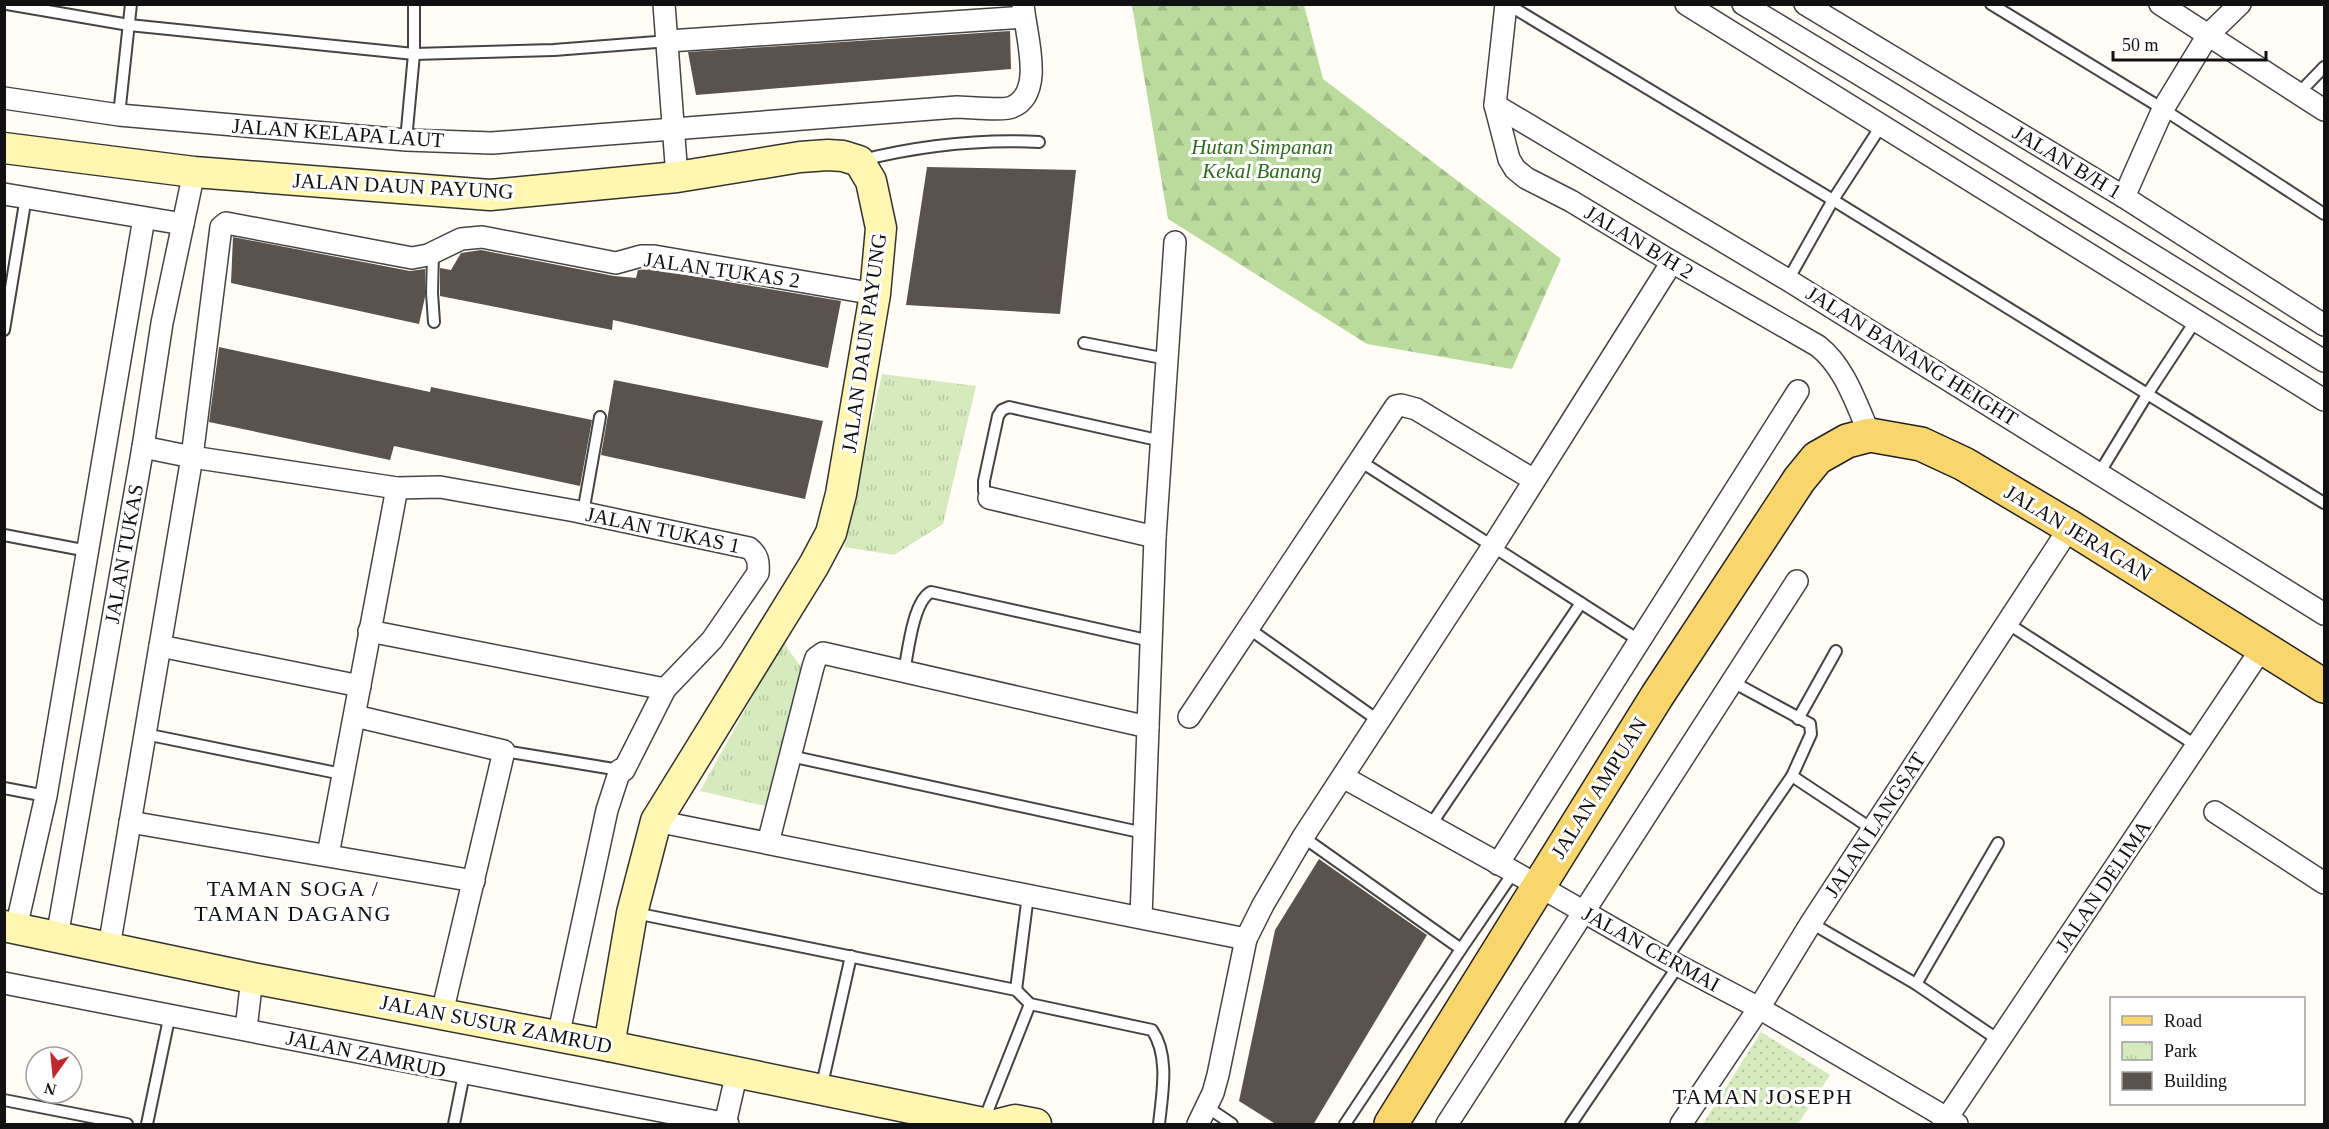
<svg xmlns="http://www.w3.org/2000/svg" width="2329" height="1129" font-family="Georgia,serif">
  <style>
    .grass { fill: url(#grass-dots) }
    .forest { fill: url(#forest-firs) }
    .park { fill: url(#park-tufts) }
    .building { fill: #5a524d }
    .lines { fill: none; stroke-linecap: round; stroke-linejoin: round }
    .lane-casing { stroke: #444; stroke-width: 14 }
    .street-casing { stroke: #444; stroke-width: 24 }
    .secondary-casing { stroke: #333; stroke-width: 33 }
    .primary-casing { stroke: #222; stroke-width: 36 }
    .lane { stroke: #fff; stroke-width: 10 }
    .street { stroke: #fff; stroke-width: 21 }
    .secondary { stroke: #fff6b0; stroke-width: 30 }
    .primary { stroke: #f9d66b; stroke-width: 33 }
    .labels { text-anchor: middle; stroke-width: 6; stroke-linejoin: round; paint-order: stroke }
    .street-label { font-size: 21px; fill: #111; stroke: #fff }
    .park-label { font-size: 21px; font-style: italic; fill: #2f6b1f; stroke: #fff }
    .neighbourhood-label { font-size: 22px; letter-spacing: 1.5px; fill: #111; stroke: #fff }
  </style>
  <defs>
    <pattern id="grass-dots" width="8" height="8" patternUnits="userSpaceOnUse" patternTransform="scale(1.5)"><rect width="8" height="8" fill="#d5ebbd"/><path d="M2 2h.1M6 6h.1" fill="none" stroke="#b6c8a1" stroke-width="1.8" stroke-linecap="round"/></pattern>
    <pattern id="forest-firs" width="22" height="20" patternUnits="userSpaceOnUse" patternTransform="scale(1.5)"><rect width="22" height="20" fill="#b9dc9c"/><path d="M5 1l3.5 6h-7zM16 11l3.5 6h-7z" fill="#9ebc85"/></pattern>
    <pattern id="park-tufts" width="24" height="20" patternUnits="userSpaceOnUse" patternTransform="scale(1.5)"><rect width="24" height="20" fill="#d5ebbd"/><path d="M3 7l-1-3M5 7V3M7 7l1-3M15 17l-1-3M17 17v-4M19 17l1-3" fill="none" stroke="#b6c8a1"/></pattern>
  </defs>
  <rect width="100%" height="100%" fill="#fffdf5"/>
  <polygon class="grass" points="1761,1032 1830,1075 1798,1124 1703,1124"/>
  <polygon class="forest" points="1132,5 1304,5 1323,79 1561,259 1512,369 1367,344 1168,219"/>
  <g class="park">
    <polygon points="882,374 976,386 943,524 894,555 844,547"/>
    <polygon points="783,642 803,670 770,807 700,791"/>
  </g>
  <g class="building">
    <polygon points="1010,31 1011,69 696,95 688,52"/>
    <polygon points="927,167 1076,170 1060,314 906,305"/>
    <polygon points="233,237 410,271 425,269 425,297 419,324 231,283"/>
    <polygon points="481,250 614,276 636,278 638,270 650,269 841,301 828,368 613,320 612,330 440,296 440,268 451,270 461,253"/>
    <polygon points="219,347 430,392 431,387 592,420 580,486 394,446 390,460 209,422"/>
    <polygon points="614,380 823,421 805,499 601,455"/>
    <polygon points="1319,859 1427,935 1313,1125 1277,1125 1239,1101 1275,930"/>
  </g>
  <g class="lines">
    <g class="lane-casing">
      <g id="lane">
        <polyline points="7,4 129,25 414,54 554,50 669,41"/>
        <polyline points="1507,4 1833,200 2324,503"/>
        <polyline points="1991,4 2163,109 2324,214"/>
        <polyline points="2299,93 2324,67"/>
        <polyline points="119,115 131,4"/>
        <polyline points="406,140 414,54 414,4"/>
        <path d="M862,160C919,146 981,139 1039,142"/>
        <polyline points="433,253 432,293 434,322"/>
        <polyline points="1788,280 1833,200 1881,126"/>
        <polyline points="4,330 26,197"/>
        <polyline points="1084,343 1167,359"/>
        <polyline points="1360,461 1640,641"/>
        <polyline points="2100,472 2148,393 2196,320"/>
        <polyline points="989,498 984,491 984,481 998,416 1002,410 1009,407 1162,441"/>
        <polyline points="583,513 600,417"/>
        <polyline points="4,535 88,551"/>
        <polyline points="2007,623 2197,746"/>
        <polyline points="1248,628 1379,721"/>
        <path d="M904,672C908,652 913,601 931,592L1151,641"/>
        <polyline points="1798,719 1836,651"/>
        <polyline points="145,734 342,774"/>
        <polyline points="504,751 620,770"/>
        <polyline points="790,756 1144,833"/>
        <polyline points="1792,776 1872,829"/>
        <polyline points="4,788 46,796"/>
        <polyline points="1430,826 1581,603"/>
        <polyline points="1303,837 1461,949"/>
        <path d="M635,913L1016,990L1030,1004L1152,1030C1170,1056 1162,1095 1159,1124"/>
        <polyline points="1811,923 1916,984 2000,1041"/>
        <polyline points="1666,959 1792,776 1811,734 1810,724 1731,681"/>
        <polyline points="1916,984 1998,843"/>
        <polyline points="1016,990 1028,895"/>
        <polyline points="821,1089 851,956"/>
        <polyline points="4,1100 127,1124"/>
        <polyline points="1207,1107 1232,1124"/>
        <polyline points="984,1120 1030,1004"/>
        <polyline points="147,1124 170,1014"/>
        <polyline points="454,1124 464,1074"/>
        <polyline points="1345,1124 1461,949 1513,873"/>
        <polyline points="1571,1124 1678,966"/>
      </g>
    </g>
    <g class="street-casing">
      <g id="street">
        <polyline points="664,4 677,177"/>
        <path d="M1506,4L1495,105L1509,159L1515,169L1526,178L1571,201L1672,262L1818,346C1845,367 1856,404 1870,435"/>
        <polyline points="1686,4 2324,400"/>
        <polyline points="1743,4 1892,94 2324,361"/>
        <polyline points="1805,4 2124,197 2324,325"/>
        <polyline points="2160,4 2324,110"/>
        <polyline points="669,41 1024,17"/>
        <path d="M4,98L119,115L406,140L492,143L957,107C968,107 1004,111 1012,107C1046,93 1025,33 1023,4"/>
        <polyline points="1495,105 1788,280 2324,614"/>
        <polyline points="4,194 183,224"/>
        <polyline points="2124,197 2163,109 2208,35 2240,4"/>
        <path d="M143,447L192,457L397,488L440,487L575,511L749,548C758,555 759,562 758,573L712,640L665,689L624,770H620L607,810L558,1037"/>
        <polyline points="989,498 1155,537"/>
        <polyline points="369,631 665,689"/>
        <polyline points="160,646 360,686"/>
        <polyline points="355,716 504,751 442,1013"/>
        <polyline points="1189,717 1396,406 1401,405 1416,409 1534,480"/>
        <polyline points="1343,777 1539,886 1666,959 1759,1008 1957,1124"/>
        <polyline points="2215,812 2324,883"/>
        <polyline points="656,821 1246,939"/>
        <polyline points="130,822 474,881"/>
        <polyline points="768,843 813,667 816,658 823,653 1148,727"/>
        <polyline points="328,855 397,488"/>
        <polyline points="1498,864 1798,391"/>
        <polyline points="1141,917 1155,537 1175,242"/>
        <polyline points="16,928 46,796 144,218"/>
        <polyline points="57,937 143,447 162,323 194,172"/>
        <polyline points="109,947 192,457 221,227 226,223 412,258 428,255 461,239 482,237 616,263 641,256 654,256 875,294"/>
        <polyline points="4,983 728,1124"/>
        <polyline points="246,1029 252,978"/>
        <polyline points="725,1124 737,1072"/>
        <polyline points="1198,1124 1213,1093 1218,1075 1246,939 1263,905 1303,837 1493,546 1672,262"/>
        <polyline points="1447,1124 1797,581"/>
        <polyline points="1681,1124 1759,1008 1811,923 2070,527"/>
        <polyline points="1943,1124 2262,648"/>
      </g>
    </g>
    <g class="secondary-casing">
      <g id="secondary">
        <polyline points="4,148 194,172 490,195 677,177 800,157 828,155 843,156 859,161 871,181 881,228 875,294 841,494 831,533 814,565 656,821 632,913 609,1046"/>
        <polyline points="4,926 252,978 609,1046 988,1124"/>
        <polyline points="999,1124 1015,1120 1036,1124"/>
      </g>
    </g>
    <g class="primary-casing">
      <polyline id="primary" points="1391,1124 1657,696 1799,480 1817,458 1847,441 1870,435 1921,444 1964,464 2070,527 2324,686"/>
    </g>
    <use href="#lane" class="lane"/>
    <use href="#street" class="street"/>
    <use href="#secondary" class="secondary"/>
    <use href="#primary" class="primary"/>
  </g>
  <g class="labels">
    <g class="street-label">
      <text transform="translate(338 133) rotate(4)" y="7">JALAN KELAPA LAUT</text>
      <text transform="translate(2067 162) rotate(31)" y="7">JALAN B/H 1</text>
      <text transform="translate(403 186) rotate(3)" y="7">JALAN DAUN PAYUNG</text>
      <text transform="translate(1639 242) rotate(31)" y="7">JALAN B/H 2</text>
      <text transform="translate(722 270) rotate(8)" y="7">JALAN TUKAS 2</text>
      <text transform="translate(864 343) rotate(-82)" y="7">JALAN DAUN PAYUNG</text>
      <text transform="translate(1912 356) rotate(32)" y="7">JALAN BANANG HEIGHT</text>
      <text transform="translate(663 530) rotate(12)" y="7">JALAN TUKAS 1</text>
      <text transform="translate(2078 533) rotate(31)" y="7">JALAN JERAGAN</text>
      <text transform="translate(124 554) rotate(-80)" y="7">JALAN TUKAS</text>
      <text transform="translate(1599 788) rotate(-58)" y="7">JALAN AMPUAN</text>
      <text transform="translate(1875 825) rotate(-57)" y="7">JALAN LANGSAT</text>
      <text transform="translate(2103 886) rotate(-56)" y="7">JALAN DELIMA</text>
      <text transform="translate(1651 949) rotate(29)" y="7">JALAN CERMAI</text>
      <text transform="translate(496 1024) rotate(11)" y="7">JALAN SUSUR ZAMRUD</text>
      <text transform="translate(366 1054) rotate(12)" y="7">JALAN ZAMRUD</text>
    </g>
    <g class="park-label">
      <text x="1262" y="154">Hutan Simpanan<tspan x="1262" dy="24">Kekal Banang</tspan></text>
    </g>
    <g class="neighbourhood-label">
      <text x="293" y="896">TAMAN SOGA /<tspan x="293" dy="25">TAMAN DAGANG</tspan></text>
      <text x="1763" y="1104">TAMAN JOSEPH</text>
    </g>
  </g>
  <rect width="2329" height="1129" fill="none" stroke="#111111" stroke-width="12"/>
  <rect x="2110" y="997" width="195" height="108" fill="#ffffff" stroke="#a0a0a0" stroke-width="1.5"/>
  <rect x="2122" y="1016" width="30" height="9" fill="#f9d66b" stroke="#a0a0a0" stroke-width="1.5"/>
  <text x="2164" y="1027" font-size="18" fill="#111111">Road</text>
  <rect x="2122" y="1042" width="30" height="18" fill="url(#park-tufts)" stroke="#a0a0a0" stroke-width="1.5"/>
  <text x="2164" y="1057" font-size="18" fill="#111111">Park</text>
  <rect x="2122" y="1072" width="30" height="18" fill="#5a524d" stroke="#a0a0a0" stroke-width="1.5"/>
  <text x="2164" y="1087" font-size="18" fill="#111111">Building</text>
  <g transform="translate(54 1075) rotate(195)"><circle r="28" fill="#ffffff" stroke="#a0a0a0" stroke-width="1.5"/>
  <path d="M0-4.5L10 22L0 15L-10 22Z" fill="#c4262e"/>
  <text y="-9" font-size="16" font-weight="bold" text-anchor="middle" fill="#111111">N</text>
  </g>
  <path d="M2113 51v9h153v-9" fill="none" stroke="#111111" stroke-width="3"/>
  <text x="2122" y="51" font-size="18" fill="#111111" stroke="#ffffff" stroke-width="4.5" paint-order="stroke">50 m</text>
</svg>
